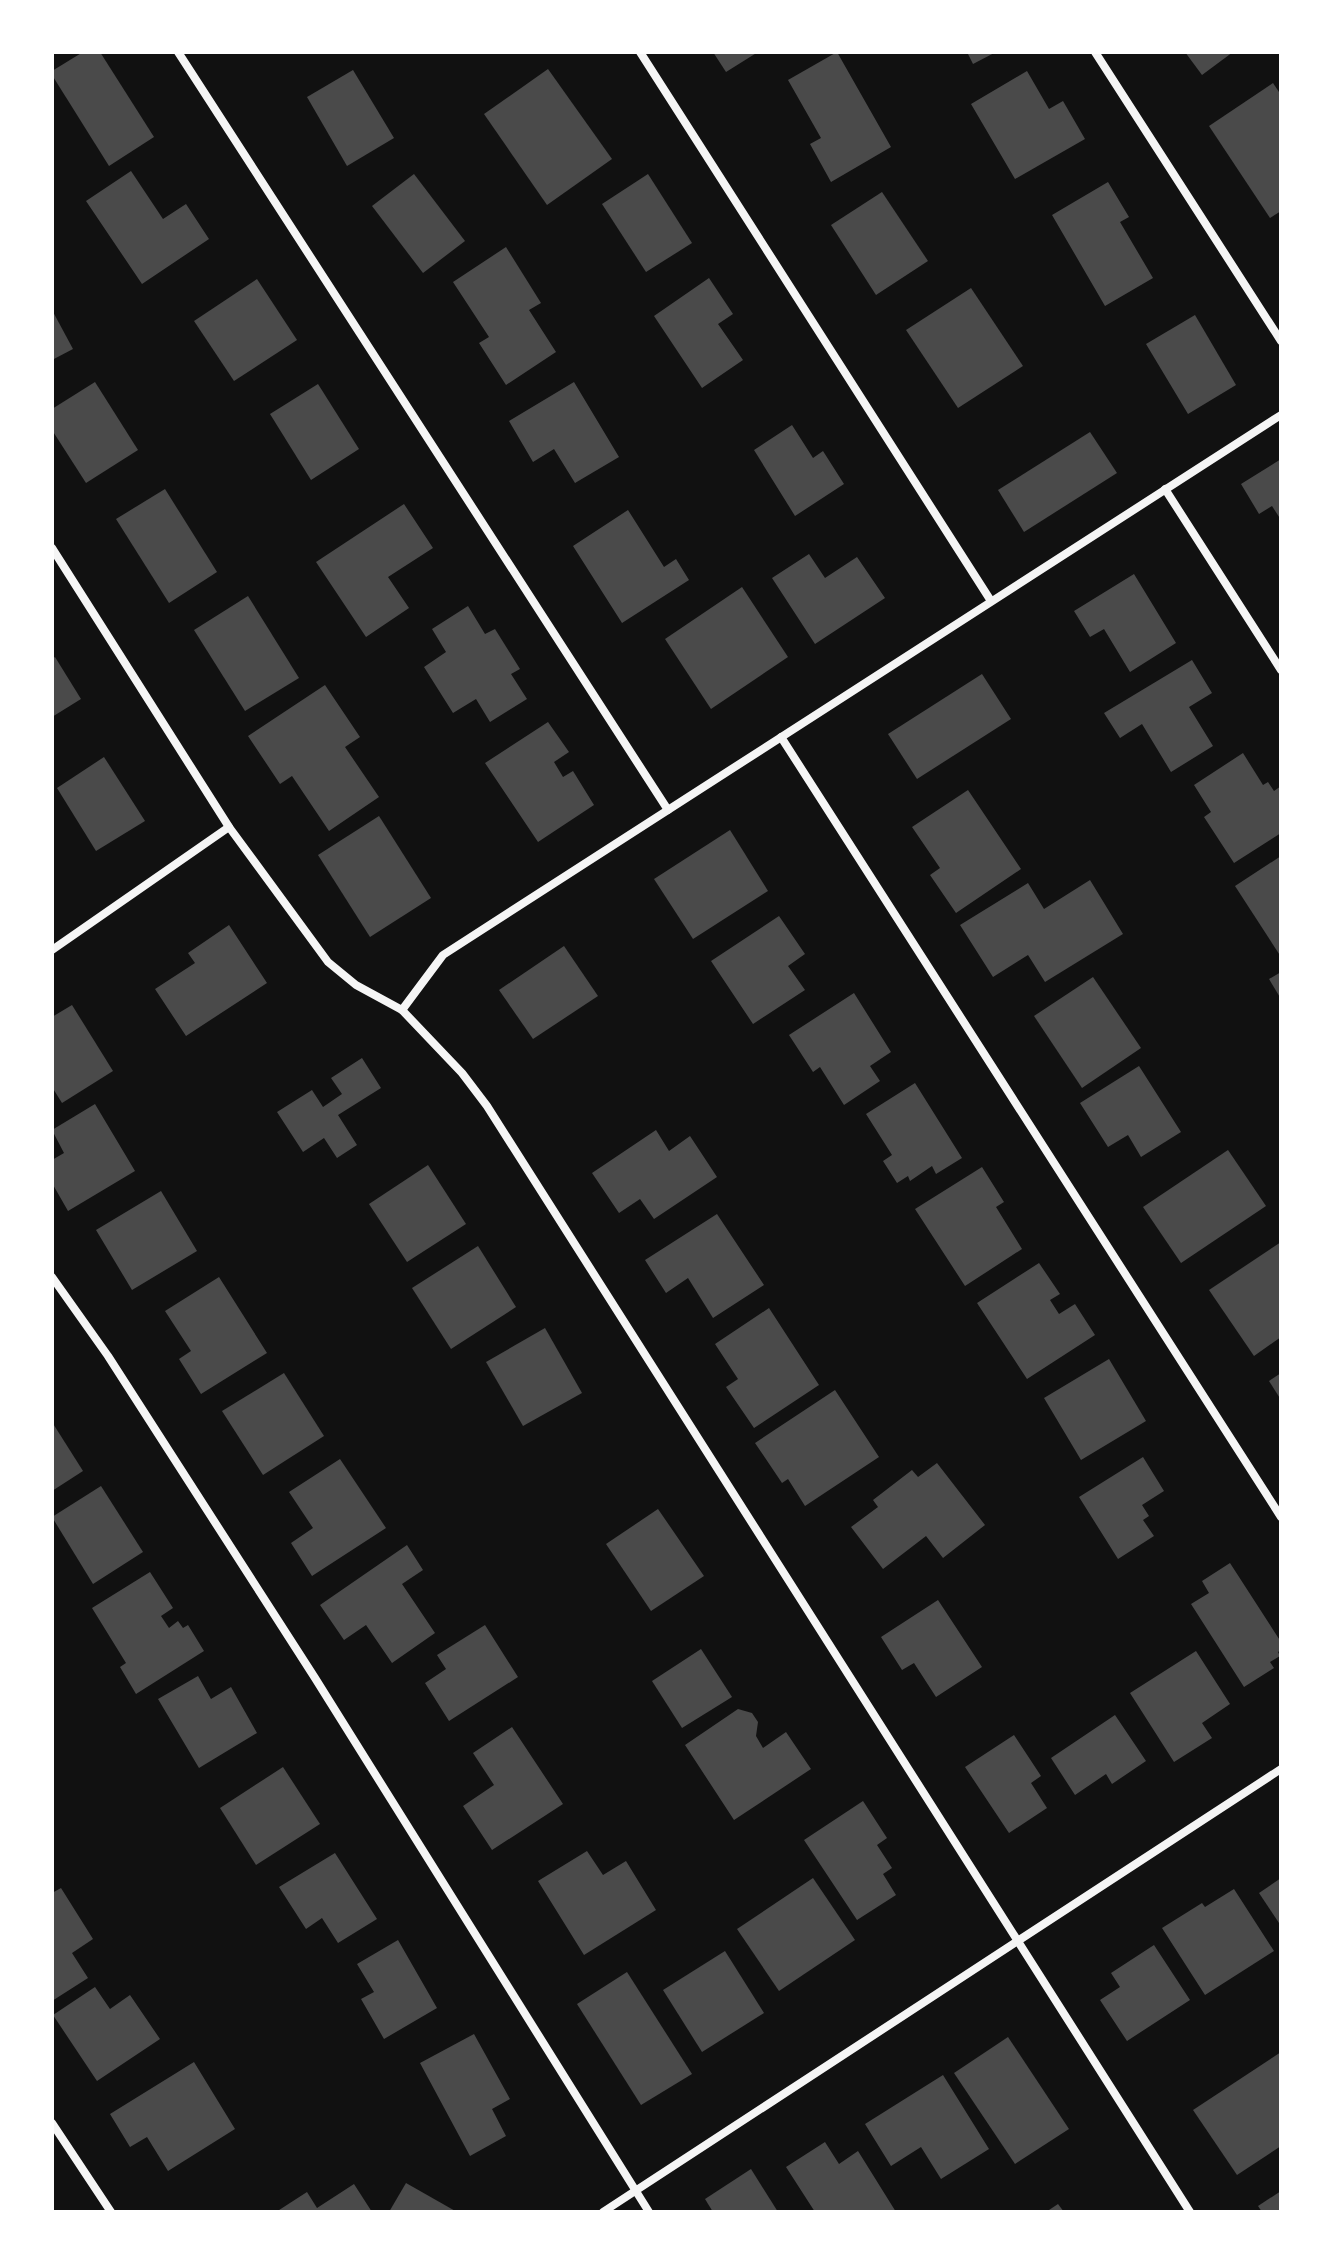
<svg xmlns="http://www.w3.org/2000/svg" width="1333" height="2264" font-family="'Noto Sans',sans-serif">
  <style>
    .building { fill: #4a4a4a }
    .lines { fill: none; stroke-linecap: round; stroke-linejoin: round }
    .minor { stroke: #f5f5f5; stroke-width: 8 }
  </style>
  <rect width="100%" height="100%" fill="#111"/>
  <g class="building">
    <polygon points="83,52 100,52 154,137 109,166 52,75 52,71"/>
    <polygon points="713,52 758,52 726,72"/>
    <polygon points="837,52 891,147 831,182 810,144 821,138 788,80"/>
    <polygon points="967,52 996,52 973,64"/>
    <polygon points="1185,52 1233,52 1202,75"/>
    <polygon points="548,69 612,159 547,205 484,114"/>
    <polygon points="353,70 394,138 347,166 307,97"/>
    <polygon points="1027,71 1049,109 1063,101 1085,139 1015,179 971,104"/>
    <polygon points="1273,83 1281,95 1281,211 1270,218 1209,126"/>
    <polygon points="131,171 163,219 186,204 209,239 142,284 86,201"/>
    <polygon points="414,174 465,241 423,273 372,206"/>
    <polygon points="648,174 692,243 646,272 602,204"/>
    <polygon points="1108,182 1129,217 1120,222 1153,278 1105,306 1052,215"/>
    <polygon points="882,192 928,261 876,295 831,225"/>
    <polygon points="506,247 541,303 529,310 556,352 506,385 479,343 489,337 453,282"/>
    <polygon points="709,278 733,314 718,324 743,360 702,388 654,316"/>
    <polygon points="257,279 297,340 234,381 194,321"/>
    <polygon points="971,288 1023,366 958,408 906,330"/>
    <polygon points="52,310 73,349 52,360"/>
    <polygon points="1195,315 1236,385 1188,414 1146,344"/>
    <polygon points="95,382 138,450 86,483 52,430 52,409"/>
    <polygon points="574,382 619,457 575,483 554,449 533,462 509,421"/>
    <polygon points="318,384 359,449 311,480 270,414"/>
    <polygon points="792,425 813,458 823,451 844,484 795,516 754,450"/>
    <polygon points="1090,432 1117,473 1024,532 998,490"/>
    <polygon points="1281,459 1281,520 1272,506 1259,514 1241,484"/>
    <polygon points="165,489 217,572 169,603 116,519"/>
    <polygon points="404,504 433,548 388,577 409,608 366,637 316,562"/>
    <polygon points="628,510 664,567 676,559 689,580 622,623 573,546"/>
    <polygon points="809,554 825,578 857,557 885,598 815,644 772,578"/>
    <polygon points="1134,574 1176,643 1130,672 1104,629 1090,637 1074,611"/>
    <polygon points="742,587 788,657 711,709 665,639"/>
    <polygon points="248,596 299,678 245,711 194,630"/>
    <polygon points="468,606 485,634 495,629 520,669 511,674 527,699 490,722 476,699 453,713 424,667 446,652 432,629"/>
    <polygon points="55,657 81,699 52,717 52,659"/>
    <polygon points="1192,660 1212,693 1189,707 1213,746 1171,772 1142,724 1120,738 1104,713"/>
    <polygon points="982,674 1011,719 917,779 888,734"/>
    <polygon points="325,685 360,737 345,747 379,797 329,831 292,776 280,784 248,736"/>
    <polygon points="548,722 569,752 554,762 563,777 573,771 594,805 538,842 485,763"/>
    <polygon points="1243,753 1263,785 1268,782 1274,791 1281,786 1281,833 1234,863 1204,817 1211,812 1194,785"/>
    <polygon points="104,757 145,821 96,851 57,788"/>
    <polygon points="968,790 1021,869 956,913 930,875 940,868 912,827"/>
    <polygon points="379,816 431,898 370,937 318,855"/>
    <polygon points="730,830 768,891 693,939 654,879"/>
    <polygon points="1281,856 1281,957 1235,886"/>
    <polygon points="1090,880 1123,934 1045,982 1028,955 993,977 960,925 1028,883 1044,909"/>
    <polygon points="779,916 805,954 788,966 805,990 753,1024 711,961"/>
    <polygon points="229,925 267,983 186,1036 155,989 195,963 188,953"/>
    <polygon points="564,946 598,996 533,1039 499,990"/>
    <polygon points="1281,972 1281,999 1269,979"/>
    <polygon points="1093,977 1141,1048 1082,1088 1034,1016"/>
    <polygon points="854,993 891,1052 870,1066 880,1081 844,1105 820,1067 813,1072 789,1035"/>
    <polygon points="72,1005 113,1071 62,1103 52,1087 52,1017"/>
    <polygon points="362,1058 381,1088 338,1115 357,1145 337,1158 324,1138 303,1152 277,1112 312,1090 323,1107 342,1094 331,1078"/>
    <polygon points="1139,1066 1181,1132 1141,1157 1128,1135 1108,1147 1080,1103"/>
    <polygon points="915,1083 962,1158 936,1174 932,1166 910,1181 908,1176 897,1183 883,1161 892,1155 866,1114"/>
    <polygon points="95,1104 135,1171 68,1211 52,1183 52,1160 64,1153 52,1130"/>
    <polygon points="656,1130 669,1151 690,1136 717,1177 654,1219 640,1199 619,1213 592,1173"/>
    <polygon points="1228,1150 1266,1206 1181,1263 1143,1207"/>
    <polygon points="428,1165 466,1224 407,1262 369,1204"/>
    <polygon points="982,1167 1004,1202 996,1207 1022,1249 965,1286 915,1209"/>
    <polygon points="161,1191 197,1251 132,1290 96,1230"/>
    <polygon points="717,1214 764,1285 713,1318 688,1278 666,1293 645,1260"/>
    <polygon points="1281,1242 1281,1337 1254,1356 1209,1290"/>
    <polygon points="478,1246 516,1307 451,1349 412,1288"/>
    <polygon points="1039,1263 1060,1294 1050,1300 1059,1314 1075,1304 1095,1335 1027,1379 977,1303"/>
    <polygon points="219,1277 267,1353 201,1394 179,1359 191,1351 165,1311"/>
    <polygon points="769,1308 819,1385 754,1428 726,1387 738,1379 715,1344"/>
    <polygon points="545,1328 582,1393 523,1426 486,1362"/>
    <polygon points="1109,1359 1146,1421 1081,1460 1044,1398"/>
    <polygon points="284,1373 324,1436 263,1475 222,1411"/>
    <polygon points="1281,1373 1281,1400 1269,1381"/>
    <polygon points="835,1390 879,1457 805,1506 788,1479 782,1483 755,1443"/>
    <polygon points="52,1422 83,1471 52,1491"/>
    <polygon points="1143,1457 1164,1491 1142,1505 1149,1516 1143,1520 1154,1536 1118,1559 1079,1497"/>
    <polygon points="340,1459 386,1528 312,1576 291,1543 313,1528 289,1492"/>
    <polygon points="937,1463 985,1525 943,1558 926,1536 883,1569 851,1527 878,1507 873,1500 912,1470 918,1477"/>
    <polygon points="101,1486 143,1552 93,1584 52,1517"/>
    <polygon points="658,1509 704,1576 651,1611 606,1544"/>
    <polygon points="407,1545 423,1570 402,1584 435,1633 392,1663 366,1625 344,1640 320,1605"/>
    <polygon points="1230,1563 1281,1642 1281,1650 1278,1652 1280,1656 1270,1662 1274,1668 1244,1687 1191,1604 1209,1593 1202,1581"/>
    <polygon points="150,1572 173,1608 161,1616 169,1628 178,1621 183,1628 188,1625 204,1651 136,1694 120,1667 126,1663 92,1608"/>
    <polygon points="938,1600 982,1667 936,1697 914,1663 902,1670 881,1637"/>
    <polygon points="485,1625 518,1677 449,1721 425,1683 446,1669 437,1655"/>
    <polygon points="701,1649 732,1697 682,1728 652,1681"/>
    <polygon points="1196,1651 1230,1704 1202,1723 1212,1738 1174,1762 1130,1693"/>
    <polygon points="198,1676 211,1699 231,1687 257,1733 199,1768 158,1699"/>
    <polygon points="738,1709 752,1713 758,1722 756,1736 763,1748 786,1732 811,1769 734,1820 685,1745"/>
    <polygon points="1115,1715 1146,1761 1112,1784 1106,1774 1075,1795 1051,1758"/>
    <polygon points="512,1727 563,1804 492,1850 463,1806 494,1785 473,1753"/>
    <polygon points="1014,1735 1041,1776 1031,1783 1047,1808 1009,1833 965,1767"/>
    <polygon points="283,1767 320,1824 256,1865 220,1808"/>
    <polygon points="863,1801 887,1838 877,1845 892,1868 883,1874 896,1895 857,1920 804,1840"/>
    <polygon points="587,1851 603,1875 626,1861 656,1910 584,1955 538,1881"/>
    <polygon points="335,1853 377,1919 338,1943 322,1918 306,1929 279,1887"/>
    <polygon points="813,1878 855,1940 779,1991 737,1929"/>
    <polygon points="1281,1878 1281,1926 1259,1893"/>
    <polygon points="61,1888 93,1939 72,1953 88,1978 52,2001 52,1893"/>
    <polygon points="1234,1889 1274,1951 1205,1995 1162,1928 1202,1903 1205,1907"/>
    <polygon points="398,1940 437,2008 384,2039 361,1999 374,1992 357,1964"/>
    <polygon points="1154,1945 1190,2000 1127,2041 1100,2000 1120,1987 1111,1973"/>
    <polygon points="725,1951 764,2013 702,2052 663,1990"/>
    <polygon points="627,1972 692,2074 641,2105 577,2004"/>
    <polygon points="95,1987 110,2009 130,1995 160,2039 97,2081 53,2015"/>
    <polygon points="474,2034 510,2099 492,2109 506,2136 470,2156 420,2063"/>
    <polygon points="1008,2037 1069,2129 1015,2164 954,2073"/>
    <polygon points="1281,2052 1281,2146 1237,2175 1193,2110"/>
    <polygon points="194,2062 235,2129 168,2171 147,2137 130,2147 110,2114"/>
    <polygon points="943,2075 989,2149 941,2179 921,2147 891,2166 865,2124"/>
    <polygon points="825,2142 839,2164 858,2151 896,2212 815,2212 786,2167"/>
    <polygon points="751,2169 778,2212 713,2212 705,2199"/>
    <polygon points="406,2183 457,2212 389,2212"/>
    <polygon points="354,2184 372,2212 276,2212 307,2192 317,2208"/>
    <polygon points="1281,2191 1281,2212 1262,2212 1258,2206"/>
    <polygon points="1058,2204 1064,2212 1046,2212"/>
  </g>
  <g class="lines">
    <g class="minor">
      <polyline points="178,52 668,810"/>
      <polyline points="640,52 991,601"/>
      <polyline points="1095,52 1281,341"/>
      <polyline points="1165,489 1281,670"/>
      <polyline points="52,548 229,827 328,962 356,985 402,1010 462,1073 487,1106 1190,2212"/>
      <polyline points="781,737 1281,1517"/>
      <polyline points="52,950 229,827"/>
      <polyline points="402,1010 443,955 1281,415"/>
      <polyline points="52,1277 108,1356 315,1678 649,2212"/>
      <polyline points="52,2123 111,2212"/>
      <polyline points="603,2212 1281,1769"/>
    </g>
  </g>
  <rect width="1333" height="2264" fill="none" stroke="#ffffff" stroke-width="108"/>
</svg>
